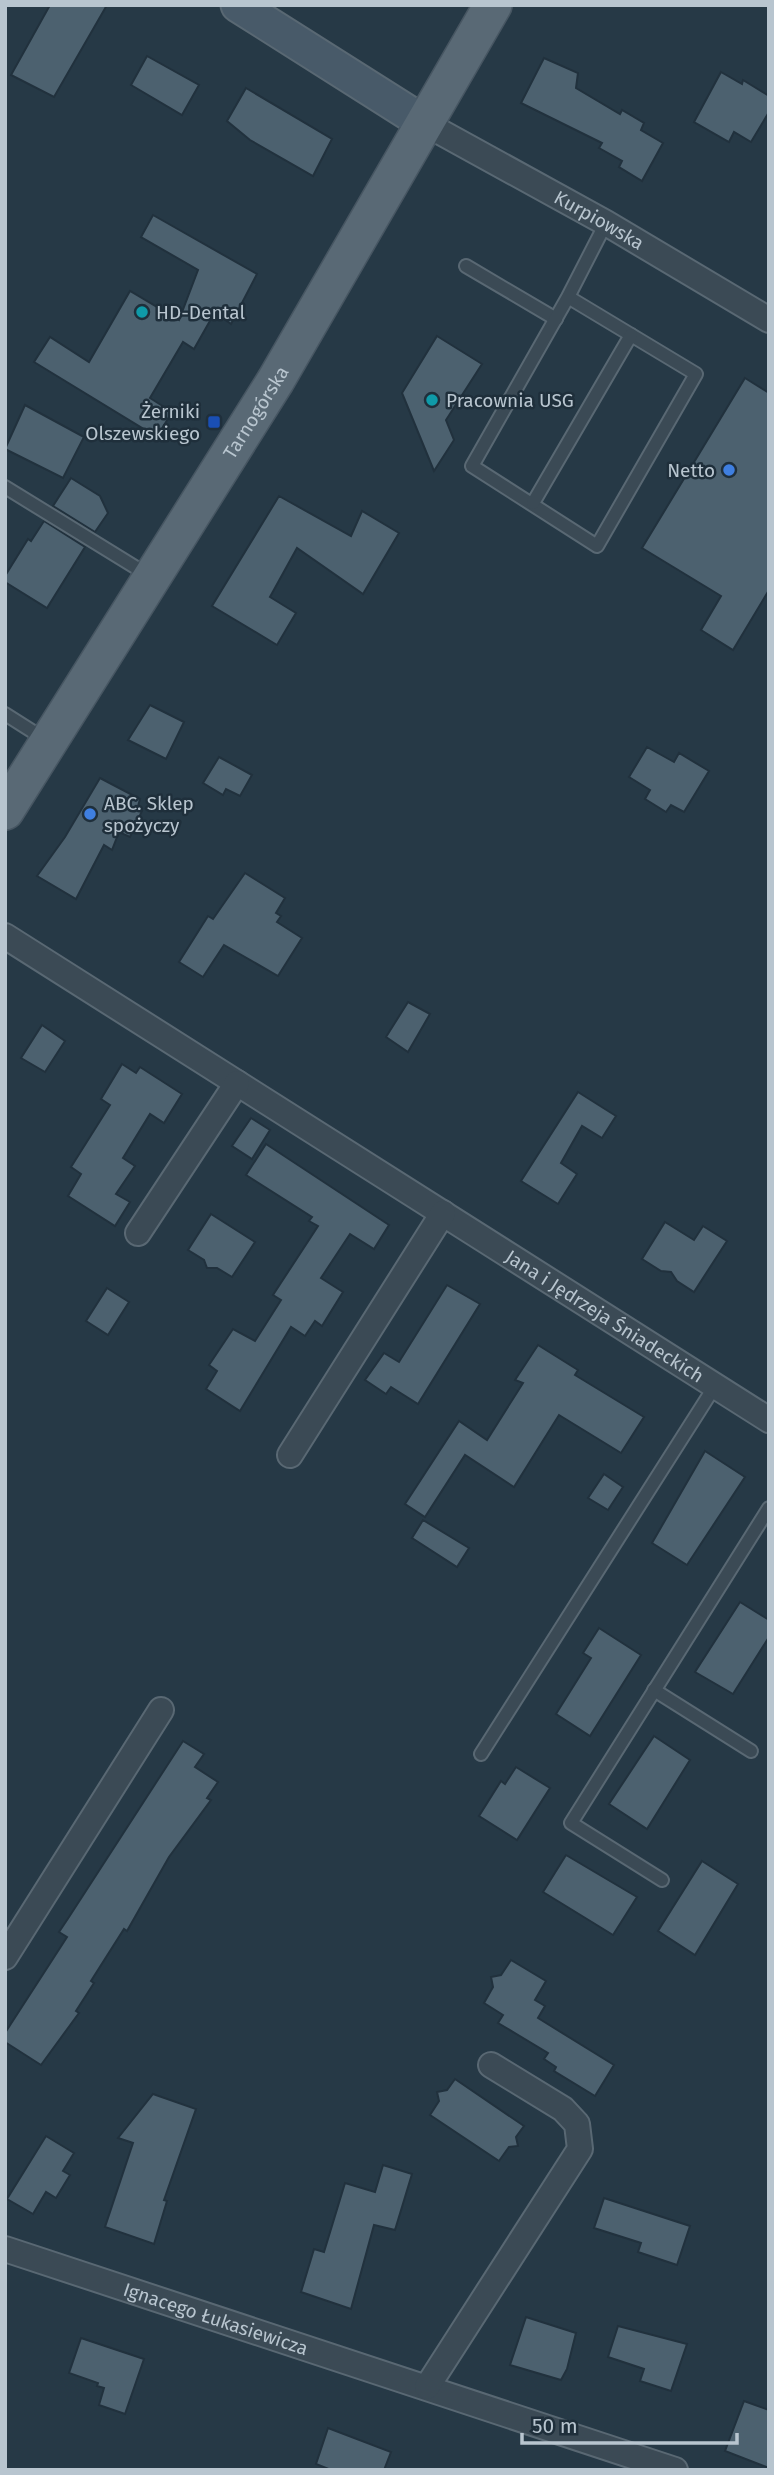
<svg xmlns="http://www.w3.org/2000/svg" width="774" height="2475" font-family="'Fira Sans',sans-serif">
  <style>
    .building { fill: #4c616f; stroke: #21313d; stroke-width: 2 }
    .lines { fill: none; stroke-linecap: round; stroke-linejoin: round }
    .lane-casing { stroke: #596873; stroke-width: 16 }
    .street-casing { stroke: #596873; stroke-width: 28 }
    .secondary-casing { stroke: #596873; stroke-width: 37 }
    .primary-casing { stroke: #475662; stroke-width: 40 }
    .lane { stroke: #3b4a55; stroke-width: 12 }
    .street { stroke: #3b4a55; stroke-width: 24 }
    .secondary { stroke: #485a69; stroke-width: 33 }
    .primary { stroke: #596975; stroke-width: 37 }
    .culture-dot { fill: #0f9aa8; stroke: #1f2f3b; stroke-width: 2.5 }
    .transit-dot { fill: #1a4fb4; stroke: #1f2f3b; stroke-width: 2.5 }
    .shop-dot { fill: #3f7fe0; stroke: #1f2f3b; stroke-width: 2.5 }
    .labels { text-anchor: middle; stroke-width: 5; stroke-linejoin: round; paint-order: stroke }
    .street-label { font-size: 19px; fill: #b8c5cf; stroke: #1f2f3b }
    .poi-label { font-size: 19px; fill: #b8c5cf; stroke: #1f2f3b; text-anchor: start }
  </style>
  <rect width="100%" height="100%" fill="#263946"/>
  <g class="building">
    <polygon points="50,5 107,5 54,97 11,75"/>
    <polygon points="147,56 199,85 182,115 131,85"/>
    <polygon points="544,58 578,73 576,88 620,114 622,110 644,123 641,130 663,143 642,181 619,167 622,161 599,148 602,143 521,103"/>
    <polygon points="721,72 742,84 743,80 769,96 769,112 751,142 734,132 729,142 694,122"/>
    <polygon points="246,88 332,139 313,176 250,140 227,121"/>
    <polygon points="153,215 257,274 231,324 215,312 194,349 183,342 150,398 172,412 157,437 34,362 50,337 89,362 130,291 179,320 198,270 141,237"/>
    <polygon points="437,336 482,364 446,420 454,440 434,471 402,393"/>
    <polygon points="745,378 769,393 769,590 733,650 701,630 721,596 642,548"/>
    <polygon points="25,405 84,437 63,478 5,449"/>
    <polygon points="71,478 100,496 108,513 95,532 53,506"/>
    <polygon points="279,496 351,536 362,511 399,533 363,594 297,548 270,597 296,613 277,645 212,606"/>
    <polygon points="44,521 85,547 47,608 5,582 5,576 28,539 31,541"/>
    <polygon points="150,705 184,722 166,759 128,740"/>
    <polygon points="647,747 674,762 679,753 709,771 684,812 671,805 666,812 645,799 650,790 629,777"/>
    <polygon points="219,757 252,775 240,796 226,789 223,795 203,783"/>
    <polygon points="100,778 140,799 137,810 142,811 130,837 119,832 112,850 104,845 76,899 37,876 65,837"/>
    <polygon points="245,873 285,898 276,913 281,916 277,922 302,938 278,976 224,945 203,977 179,962 208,916 213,919"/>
    <polygon points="408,1002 430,1014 408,1052 386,1037"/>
    <polygon points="42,1025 65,1041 45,1072 21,1058"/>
    <polygon points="122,1064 136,1073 140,1067 182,1094 164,1123 150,1114 123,1158 135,1166 116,1194 130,1202 115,1226 68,1196 81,1174 71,1167 110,1105 101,1099"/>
    <polygon points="578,1092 616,1116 602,1138 582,1126 561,1163 577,1174 558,1204 521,1181"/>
    <polygon points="251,1118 270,1130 252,1159 232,1146"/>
    <polygon points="266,1144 389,1225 374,1249 350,1234 321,1278 343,1292 322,1326 315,1321 305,1336 291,1327 240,1411 206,1389 217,1371 209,1365 233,1329 255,1341 281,1300 273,1295 318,1226 309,1221 312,1217 246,1175"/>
    <polygon points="211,1214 255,1242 232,1277 217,1268 207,1268 204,1260 188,1250"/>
    <polygon points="665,1222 694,1240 703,1226 727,1241 694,1292 677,1281 671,1272 661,1271 642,1259"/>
    <polygon points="447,1285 480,1304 418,1404 391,1387 386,1394 365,1380 384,1353 399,1362"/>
    <polygon points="107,1288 129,1302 108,1335 86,1321"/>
    <polygon points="538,1345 578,1370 575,1375 644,1417 621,1453 559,1415 514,1487 465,1455 425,1517 405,1504 459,1421 487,1440 523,1383 515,1380"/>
    <polygon points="705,1451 745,1477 687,1565 652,1543"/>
    <polygon points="604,1474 623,1487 608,1510 588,1498"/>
    <polygon points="423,1520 469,1548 457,1567 412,1538"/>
    <polygon points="740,1602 769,1620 769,1637 733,1694 695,1672"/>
    <polygon points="599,1628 641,1655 590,1736 556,1714 591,1658 583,1653"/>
    <polygon points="654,1736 690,1760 647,1829 609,1804"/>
    <polygon points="183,1741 204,1754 195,1767 218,1782 207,1798 211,1800 169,1857 127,1931 124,1929 91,1981 94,1983 76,2011 79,2013 41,2065 5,2042 5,2033 67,1937 59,1932 69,1917"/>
    <polygon points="516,1767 550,1788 517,1840 479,1816 501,1781 505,1784"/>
    <polygon points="566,1855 637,1897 613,1935 543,1892"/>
    <polygon points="702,1861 738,1884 695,1955 658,1931"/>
    <polygon points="511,1960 546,1981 535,2000 545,2006 538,2018 614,2065 595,2096 554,2071 556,2067 544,2059 548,2053 498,2023 503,2015 484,2003 493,1987 491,1977 501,1975"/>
    <polygon points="455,2079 524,2126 516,2137 518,2146 509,2147 499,2161 430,2115 439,2101 437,2092 447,2090"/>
    <polygon points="153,2094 196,2109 164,2200 167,2201 154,2244 105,2227 133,2143 118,2138"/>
    <polygon points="46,2136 74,2153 63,2171 70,2175 56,2198 46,2192 33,2214 7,2199"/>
    <polygon points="383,2165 412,2174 395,2230 374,2225 351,2309 301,2292 314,2249 324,2252 345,2183 375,2192"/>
    <polygon points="604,2198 690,2226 677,2265 638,2252 641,2243 594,2228"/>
    <polygon points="526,2317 576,2333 567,2369 561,2380 510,2365"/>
    <polygon points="618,2326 687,2344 671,2391 640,2381 644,2369 608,2357"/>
    <polygon points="81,2338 144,2359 125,2414 99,2405 104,2388 97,2386 98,2383 69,2373"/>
    <polygon points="744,2401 769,2410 769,2468 725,2451"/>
    <polygon points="328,2428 391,2452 384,2470 331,2470 316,2464"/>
  </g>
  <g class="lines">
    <g class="lane-casing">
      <g id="lane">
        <polyline points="466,266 556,319"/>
        <polyline points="568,297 696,374 597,546 472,466 568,297 606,223"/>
        <polyline points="5,487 148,575"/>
        <polyline points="533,503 631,335"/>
        <polyline points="5,714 46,740"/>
        <polyline points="654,1690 751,1751"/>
        <polyline points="481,1754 715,1386"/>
        <polyline points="662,1880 571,1823 769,1508"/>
      </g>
    </g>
    <g class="street-casing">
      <g id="street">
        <path id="s1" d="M426,124L606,223L769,320"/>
        <path id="s2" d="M5,936L769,1420"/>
        <polyline points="138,1233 237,1083"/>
        <polyline points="290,1455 443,1213"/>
        <polyline points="5,1957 161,1710"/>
        <path id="s3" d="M5,2249L675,2470"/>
        <polyline points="427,2387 580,2149 577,2124 563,2109 491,2065"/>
      </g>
    </g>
    <g class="secondary-casing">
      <polyline id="secondary" points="238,5 426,124"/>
    </g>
    <g class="primary-casing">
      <g id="primary">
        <path id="s4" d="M5,811L276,380L493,5"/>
      </g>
    </g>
    <use href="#lane" class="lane"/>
    <use href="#street" class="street"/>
    <use href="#secondary" class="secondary"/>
    <use href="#primary" class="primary"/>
  </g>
  <g class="culture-dot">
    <circle cx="142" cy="312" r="7"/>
    <circle cx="432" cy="400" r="7"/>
  </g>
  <rect class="transit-dot" x="207" y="415" width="14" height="14" rx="3.5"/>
  <g class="shop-dot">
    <circle cx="729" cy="470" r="7"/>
    <circle cx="90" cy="814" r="7"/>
  </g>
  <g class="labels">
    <g class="street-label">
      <text dy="7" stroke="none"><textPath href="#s1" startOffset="198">Kurpiowska</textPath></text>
      <text dy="7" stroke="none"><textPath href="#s4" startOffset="471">Tarnogórska</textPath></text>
      <text dy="7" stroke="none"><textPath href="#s2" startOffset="710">Jana i Jędrzeja Śniadeckich</textPath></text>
      <text dy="7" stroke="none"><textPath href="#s3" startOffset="222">Ignacego Łukasiewicza</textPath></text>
    </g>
    <g class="poi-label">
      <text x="156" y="319">HD-Dental</text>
      <text x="446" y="407">Pracownia USG</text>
      <text x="200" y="418" text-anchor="end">Żerniki<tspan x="200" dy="22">Olszewskiego</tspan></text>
      <text x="715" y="477" text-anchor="end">Netto</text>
      <text x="104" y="810">ABC. Sklep<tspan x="104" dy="22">spożyczy</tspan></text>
    </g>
  </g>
  <rect width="774" height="2475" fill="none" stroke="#b8c5cf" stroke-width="14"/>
  <path d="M522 2433v10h215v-10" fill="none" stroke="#b8c5cf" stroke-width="3.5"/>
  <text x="532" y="2433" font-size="21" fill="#b8c5cf" stroke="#1f2f3b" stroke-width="5" paint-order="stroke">50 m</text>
</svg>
